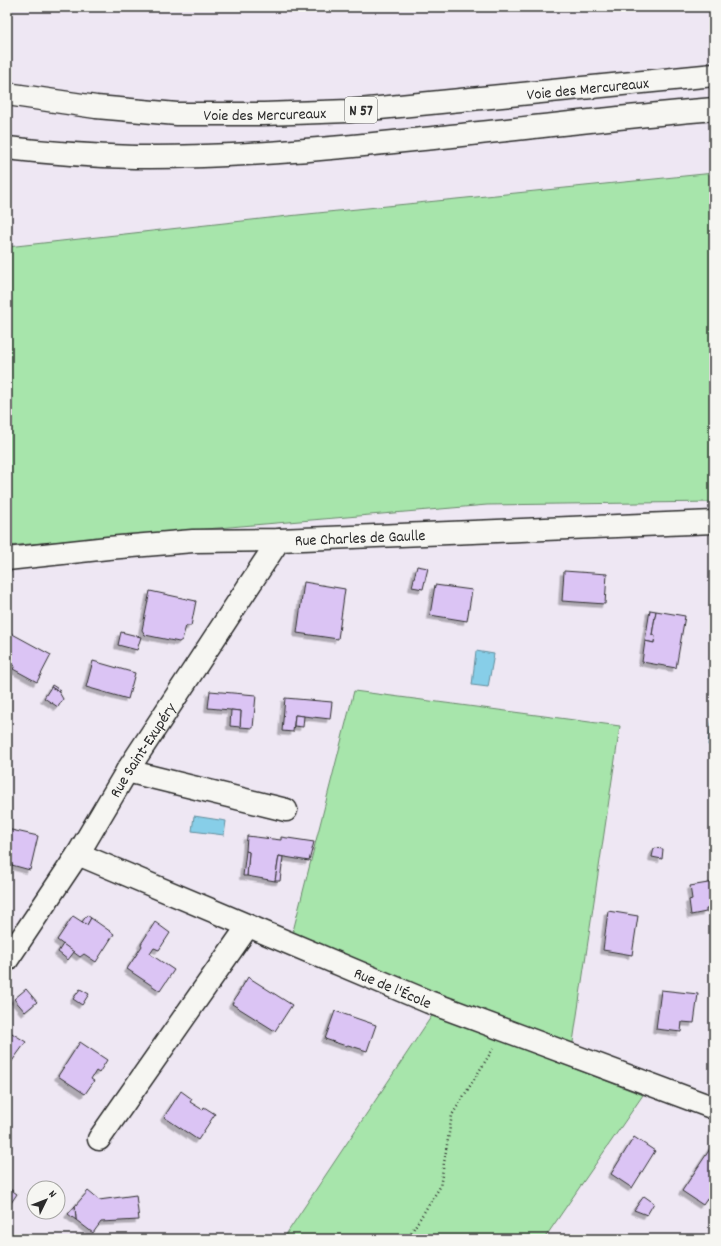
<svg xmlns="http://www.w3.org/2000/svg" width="721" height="1246" font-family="Dekko,sans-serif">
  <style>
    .green { fill: #a7e5ab; stroke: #69886b }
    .water { fill: #87cee8; stroke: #628d9c }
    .building { fill: #dbc4f4; stroke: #2b2b2b; filter: url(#shadow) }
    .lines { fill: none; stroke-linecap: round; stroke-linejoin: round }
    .minor-casing { stroke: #2b2b2b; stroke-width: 25 }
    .highway-casing { stroke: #2b2b2b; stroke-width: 25 }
    .path { stroke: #2b2b2b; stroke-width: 2.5; stroke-dasharray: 1 3; stroke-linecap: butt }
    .minor { stroke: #f6f6f2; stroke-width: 22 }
    .highway { stroke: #f6f6f2; stroke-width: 22 }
    .labels { text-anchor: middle; stroke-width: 4; stroke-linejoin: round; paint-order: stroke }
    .shield { fill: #f6f6f2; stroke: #686867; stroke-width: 1 }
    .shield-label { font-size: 15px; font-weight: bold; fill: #2b2b2b }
    .street-label { font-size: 16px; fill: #2b2b2b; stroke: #f6f6f2 }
  </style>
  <defs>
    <filter id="shadow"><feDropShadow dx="-3.5" dy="3.5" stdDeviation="0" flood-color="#0004"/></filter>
  </defs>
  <rect width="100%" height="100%" fill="#eee7f3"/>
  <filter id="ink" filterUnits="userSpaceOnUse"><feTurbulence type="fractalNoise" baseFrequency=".025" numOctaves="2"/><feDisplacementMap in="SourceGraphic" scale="8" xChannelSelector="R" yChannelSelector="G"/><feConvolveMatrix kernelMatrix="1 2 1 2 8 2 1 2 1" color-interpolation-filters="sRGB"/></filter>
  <g filter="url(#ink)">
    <g class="green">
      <polygon points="714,173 714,502 487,505 7,546 7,247 288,216"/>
      <polygon points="354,691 620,726 572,1049 291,939"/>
      <polygon points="433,1014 643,1095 544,1239 283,1239"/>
    </g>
    <g class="water">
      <polygon points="476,651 494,654 488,687 472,685"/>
      <polygon points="712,718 714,718 714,746 708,745"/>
      <polygon points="194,816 226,821 224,835 192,831"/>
    </g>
    <g class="building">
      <polygon points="417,566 428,568 423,589 412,587"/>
      <polygon points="564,571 607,574 605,604 562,601"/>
      <polygon points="304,582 345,589 338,639 297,633"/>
      <polygon points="435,585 472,590 467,621 430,615"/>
      <polygon points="150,591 196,601 191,626 186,626 182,640 179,642 145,635 142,630"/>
      <polygon points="650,610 656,611 652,635 655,636 654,643 645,641"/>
      <polygon points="656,611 685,616 676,668 642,662 645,641 654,643 655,636 652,635"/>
      <polygon points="7,631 51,655 37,682 13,669 15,666 7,662"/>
      <polygon points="121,632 141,637 137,650 118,645"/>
      <polygon points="93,661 135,673 128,699 86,687"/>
      <polygon points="52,685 60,690 59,692 51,687"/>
      <polygon points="51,687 59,692 63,699 58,707 44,698"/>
      <polygon points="210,691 256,695 253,728 240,727 241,711 208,708"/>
      <polygon points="285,698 332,702 330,719 295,715 293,732 282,731"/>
      <polygon points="231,710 241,711 240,727 230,726"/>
      <polygon points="295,715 304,716 303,727 294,726"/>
      <polygon points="7,829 38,836 30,870 8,864 10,858 7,857"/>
      <polygon points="247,836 281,840 281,837 314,842 309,861 279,856 275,881 247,876 249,852 246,851"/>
      <polygon points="654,848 663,849 662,859 652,857"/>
      <polygon points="246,851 249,852 247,876 243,876"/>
      <polygon points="279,856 283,857 280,881 275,881"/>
      <polygon points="714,882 714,908 706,909 706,912 691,915 689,900 692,899 690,886"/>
      <polygon points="608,911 638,916 632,955 603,950"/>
      <polygon points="87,915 91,918 87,925 82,922"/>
      <polygon points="73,916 87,925 91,918 114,934 96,962 84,954 80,957 57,940"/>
      <polygon points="155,922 170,933 159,950 154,948 150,954 174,970 160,991 127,969 142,946 141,944"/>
      <polygon points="63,944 74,952 68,960 58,952"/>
      <polygon points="248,977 292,1005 275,1031 232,1004"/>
      <polygon points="26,989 37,1002 25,1012 14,999"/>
      <polygon points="80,989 89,994 82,1005 73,999"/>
      <polygon points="661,990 698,994 694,1023 682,1022 681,1032 656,1029"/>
      <polygon points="335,1011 376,1025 367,1051 348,1045 346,1046 325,1039"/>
      <polygon points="7,1030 26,1042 7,1068"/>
      <polygon points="80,1042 107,1060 99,1073 96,1071 91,1079 94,1081 85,1094 58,1076"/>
      <polygon points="181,1091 192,1099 190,1102 203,1110 204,1107 215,1114 198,1140 164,1117"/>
      <polygon points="634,1137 655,1151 632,1188 611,1174"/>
      <polygon points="714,1143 714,1189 703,1205 682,1191"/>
      <polygon points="7,1187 17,1194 7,1209"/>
      <polygon points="88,1191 99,1200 136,1195 139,1220 101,1222 93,1233 76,1220 75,1206"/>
      <polygon points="644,1196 654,1203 647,1215 634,1210"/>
      <polygon points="75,1206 76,1220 68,1214"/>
    </g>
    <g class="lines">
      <g class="minor-casing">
        <g id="minor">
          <path id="s1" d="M7,559L108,548L193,541L279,540L714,522"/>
          <polyline points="127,771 286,810"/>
          <path id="s2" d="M78,854L429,1002L714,1108"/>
          <path id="s3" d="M7,960L78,854L127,771L279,540"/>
          <polyline points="99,1139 248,926"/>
        </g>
      </g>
      <g class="highway-casing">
        <g id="highway">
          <path id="s4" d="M7,94L96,107L177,114H264L349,111L714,75"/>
          <path d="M7,148C50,153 92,156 135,157C232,158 327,149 423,139C520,129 617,117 714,109"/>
        </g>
      </g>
      <polyline class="path" points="407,1239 440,1187 452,1115 493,1049"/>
      <use href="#minor" class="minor"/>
      <use href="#highway" class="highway"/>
    </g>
  </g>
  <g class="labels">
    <rect class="shield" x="345" y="97" width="32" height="26" rx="3"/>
    <g class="shield-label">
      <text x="361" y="115">N 57</text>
    </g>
    <g class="street-label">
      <text dy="6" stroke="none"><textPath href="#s4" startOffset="583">Voie des Mercureaux</textPath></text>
      <text dy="6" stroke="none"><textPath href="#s4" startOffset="259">Voie des Mercureaux</textPath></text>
      <text dy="6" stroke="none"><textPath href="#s1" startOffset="354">Rue Charles de Gaulle</textPath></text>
      <text dy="6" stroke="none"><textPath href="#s3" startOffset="250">Rue Saint-Exupéry</textPath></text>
      <text dy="6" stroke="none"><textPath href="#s2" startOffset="342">Rue de l'École</textPath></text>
    </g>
  </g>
  <rect width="721" height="1246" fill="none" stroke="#f6f6f2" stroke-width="24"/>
  <rect x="12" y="12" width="697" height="1222" fill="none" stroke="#2b2b2b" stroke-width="1.5" filter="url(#ink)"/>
  <g transform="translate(46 1200) rotate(47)"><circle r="19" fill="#f6f6f2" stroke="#a5a5a2"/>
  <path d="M0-3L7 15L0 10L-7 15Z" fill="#2b2b2b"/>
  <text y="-6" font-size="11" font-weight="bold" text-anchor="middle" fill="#2b2b2b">N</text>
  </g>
</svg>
